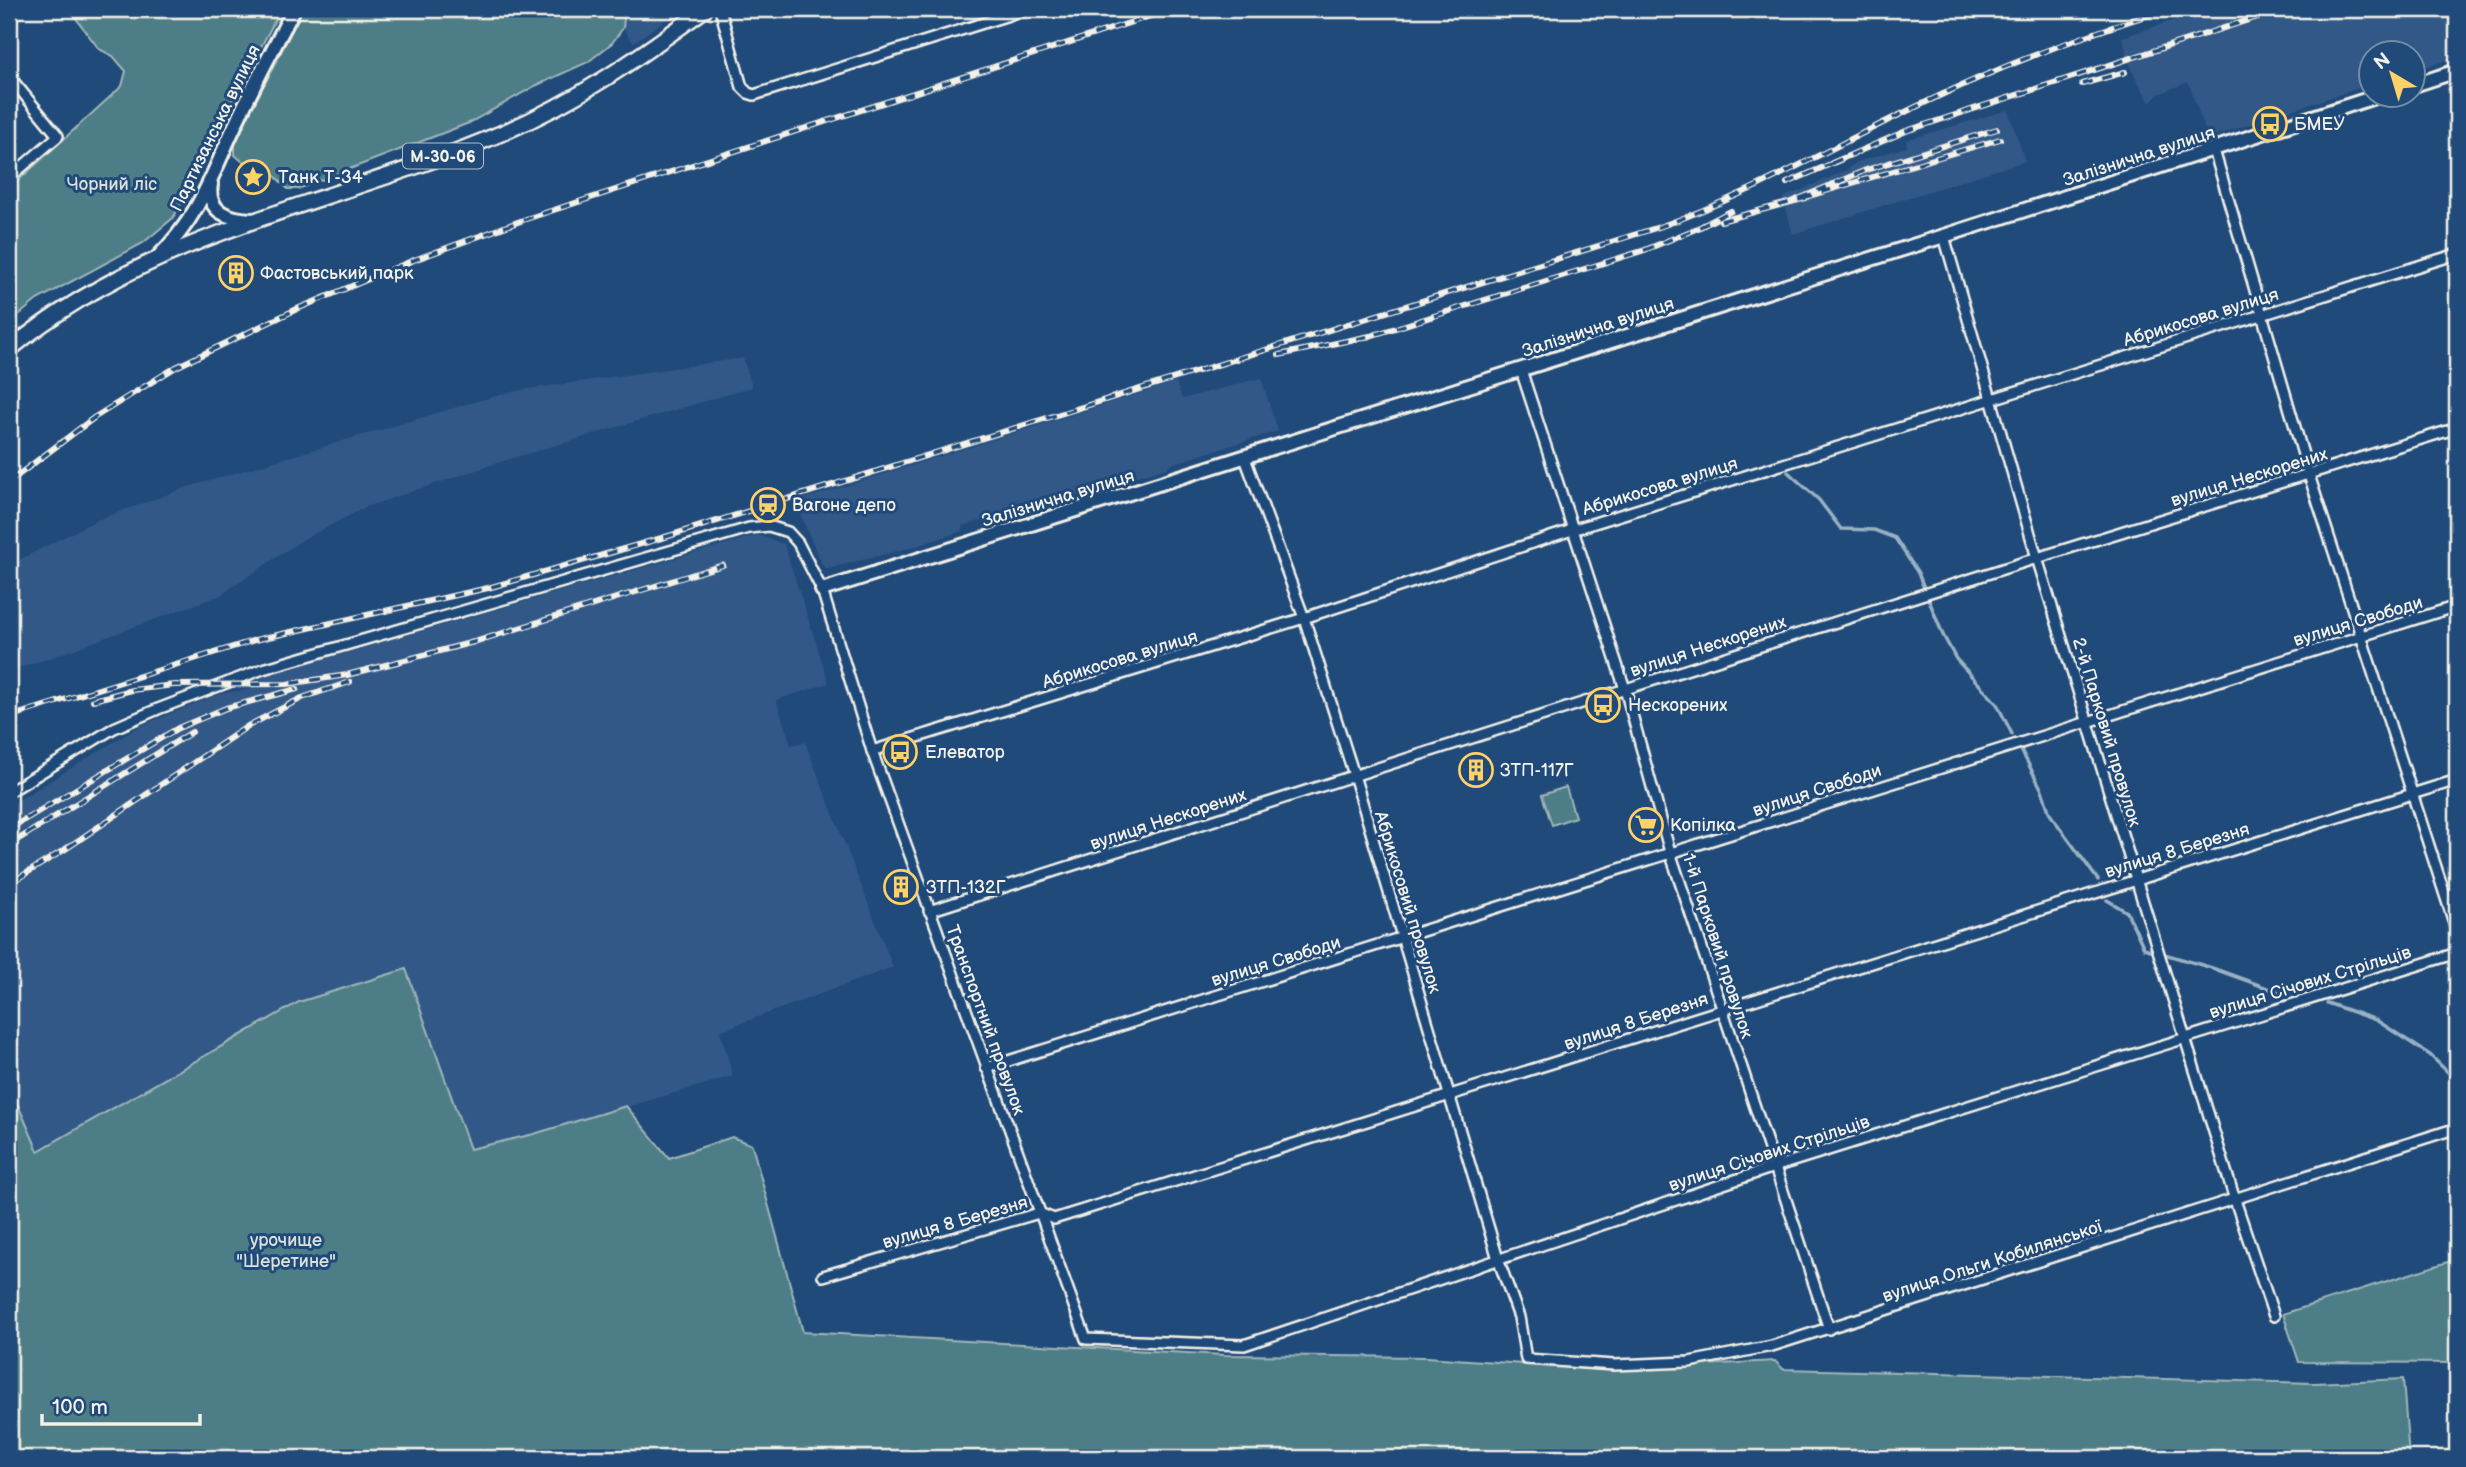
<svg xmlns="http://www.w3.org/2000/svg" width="2466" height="1467" font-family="'Balsamiq Sans',sans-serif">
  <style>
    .built { fill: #305988 }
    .green { fill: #4e7d87; stroke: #a1b7b8; stroke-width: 2 }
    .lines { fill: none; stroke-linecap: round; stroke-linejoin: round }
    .stream { stroke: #99b2c3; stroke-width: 3.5 }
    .street-casing { stroke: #f4f1e8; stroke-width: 14 }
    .secondary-casing { stroke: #f4f1e8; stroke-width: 18 }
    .primary-casing { stroke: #f4f1e8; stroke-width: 19 }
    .street { stroke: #1f4a7a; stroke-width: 9 }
    .secondary { stroke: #1f4a7a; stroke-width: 12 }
    .primary { stroke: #1f4a7a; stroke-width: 14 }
    .rail-casing { stroke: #f4f1e8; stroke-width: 6 }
    .rail { stroke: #1f4a7a; stroke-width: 3.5; stroke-dasharray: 10; stroke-linecap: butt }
    .labels { text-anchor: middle; stroke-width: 6; stroke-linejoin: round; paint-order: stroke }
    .shield { fill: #1f4a7a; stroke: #b4bfc7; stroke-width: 2 }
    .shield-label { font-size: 16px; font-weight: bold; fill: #f4f1e8 }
    .poi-label { font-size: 18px; fill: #f4f1e8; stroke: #1f4a7a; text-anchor: start }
    .street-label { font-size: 18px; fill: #f4f1e8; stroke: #1f4a7a }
    .park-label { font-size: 18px; fill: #dbe0d9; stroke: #1f4a7a }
  </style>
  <rect width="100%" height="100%" fill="#1f4a7a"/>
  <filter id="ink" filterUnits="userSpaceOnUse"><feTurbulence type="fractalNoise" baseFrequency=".0143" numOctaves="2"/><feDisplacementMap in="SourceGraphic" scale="14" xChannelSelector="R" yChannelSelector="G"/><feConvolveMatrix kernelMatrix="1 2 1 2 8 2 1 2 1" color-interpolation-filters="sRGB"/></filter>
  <g filter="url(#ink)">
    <g class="built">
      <polygon points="625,9 681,9 633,43 623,28"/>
      <polygon points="2210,9 2457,9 2457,57 2414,71 2414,52 2372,52 2371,84 2208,138 2188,82 2159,94 2150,103 2132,71 2122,37"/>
      <polygon points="2008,110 2025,161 1793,234 1783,198 1847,170 1857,162 1907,147 1906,140"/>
      <polygon points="743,358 752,387 497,463 366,507 302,540 221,595 47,659 15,669 12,661 9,662 9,565 97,520 188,487 474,402 515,391"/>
      <polygon points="1261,378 1278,431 1168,465 1168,468 1093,487 1090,491 1079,495 962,526 962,531 917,546 827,569 822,564 795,502 1176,382 1182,399"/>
      <polygon points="757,535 784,544 829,683 776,700 791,745 805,742 893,967 720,1031 733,1076 534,1134 469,1149 299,1002 37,1152 9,1084 9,806 140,726 219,694 257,688 261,677"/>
    </g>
    <g class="green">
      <polygon points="69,9 281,9 214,135 192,185 173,218 143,243 37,300 9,323 9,189 122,86 126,71 113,56 99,49"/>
      <polygon points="303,9 625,9 623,28 612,43 588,62 535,86 469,123 298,189 288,189 269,170 242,161 235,155 235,145 244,124"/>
      <polygon points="1566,787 1575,817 1552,825 1542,795"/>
      <polygon points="406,969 470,1149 534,1134 626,1106 669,1158 732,1137 752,1145 803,1332 1224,1355 1427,1357 1606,1370 1775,1361 1783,1369 2314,1383 2403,1379 2409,1458 9,1458 9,1084 38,1151 299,1002"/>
      <polygon points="2457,1259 2457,1363 2299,1362 2283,1314"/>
    </g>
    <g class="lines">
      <g class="stream">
        <polyline points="1788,472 1819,500 1841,529 1874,530 1895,538 1918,573 1943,635 1956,659 1997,704 2012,734"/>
        <polyline points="2021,750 2042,790 2050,814 2098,880"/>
        <polyline points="2107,900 2127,912 2144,948 2212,968 2281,993 2315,986"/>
        <polyline points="2327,1003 2376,1020 2430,1055 2457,1081"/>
      </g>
      <g class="street-casing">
        <g id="street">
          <polyline points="720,9 742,87 748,93 754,95 1028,9"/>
          <polyline points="9,76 58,136 9,178"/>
          <polyline points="2214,150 2309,475 2457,932"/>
          <polyline points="1944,236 2037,558 2235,1200 2274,1316"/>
          <polyline points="9,328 19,341"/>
          <polyline points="1521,370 1625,689 1670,852 1829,1329"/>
          <polyline points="1245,458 1304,618 1354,775 1498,1259 1519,1317 1526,1359 1614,1365 1689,1362 1772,1346 2457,1128"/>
          <polyline points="872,751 1304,618 1572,530 2457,254"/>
          <polyline points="9,792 114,728 158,709 263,669 749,528 769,526 788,532 798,543 822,590 872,751 1086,1339 1244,1345 1774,1167 2457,953"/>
          <polyline points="929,911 2037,558 2457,428"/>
          <polyline points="986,1068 2457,606"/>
          <path d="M823,1276L1039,1213L1054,1219C1523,1076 1989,925 2457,780"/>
        </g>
      </g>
      <g class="secondary-casing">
        <g id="secondary">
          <polyline points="2414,85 2457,71"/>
          <path d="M211,184C206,213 230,219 253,220"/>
          <path d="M158,257C201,215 213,171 238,119C255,82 275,45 294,9"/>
          <polyline points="822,590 1944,236 2384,94"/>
        </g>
      </g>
      <g class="primary-casing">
        <path id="primary" d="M9,350C150,231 337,204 502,133C578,101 639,57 705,9"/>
      </g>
      <use href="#street" class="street"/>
      <use href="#secondary" class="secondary"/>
      <use href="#primary" class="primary"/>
      <g class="rail-casing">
        <g id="rail">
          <polyline points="2082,84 2125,72"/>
          <polyline points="1997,129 1866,170 1796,200 2000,139"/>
          <polyline points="1832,163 1906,131 2267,14"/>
          <polyline points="1787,183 1842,159"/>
          <polyline points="1721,221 1806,198"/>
          <polyline points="1279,355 1370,336 1645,250 1698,228 1731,211"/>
          <polyline points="9,482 95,417 176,367 297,309 414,260 526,219 1172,9"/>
          <polyline points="93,700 132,690 174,685 287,684 347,675 474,642 723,565"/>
          <path d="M9,717L255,640L488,588L672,535L1659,227C1750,195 1833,146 1920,105C2000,66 2083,35 2168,9"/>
          <polyline points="9,829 178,728 226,708 297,689"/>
          <polyline points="9,845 192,732"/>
          <polyline points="17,879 64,850 248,726 302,698 350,682"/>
        </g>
      </g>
      <use href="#rail" class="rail"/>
    </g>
  </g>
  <defs>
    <g id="bus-ring" transform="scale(1.75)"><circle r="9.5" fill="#1f4a7a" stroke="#ffd166" stroke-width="1.5"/><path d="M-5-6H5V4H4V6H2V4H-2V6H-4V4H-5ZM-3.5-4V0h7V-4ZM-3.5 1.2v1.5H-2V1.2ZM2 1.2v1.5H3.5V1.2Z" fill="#ffd166"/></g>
    <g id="sight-ring" transform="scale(1.75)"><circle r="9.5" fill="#1f4a7a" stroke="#ffd166" stroke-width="1.5"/><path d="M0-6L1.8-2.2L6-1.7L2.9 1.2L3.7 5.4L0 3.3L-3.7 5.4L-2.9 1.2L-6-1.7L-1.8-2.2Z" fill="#ffd166"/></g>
    <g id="building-ring" transform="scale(1.75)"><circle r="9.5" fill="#1f4a7a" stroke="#ffd166" stroke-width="1.5"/><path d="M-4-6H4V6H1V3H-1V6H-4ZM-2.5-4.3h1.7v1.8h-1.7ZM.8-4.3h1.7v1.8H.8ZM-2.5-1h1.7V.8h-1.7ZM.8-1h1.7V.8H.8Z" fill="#ffd166"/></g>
    <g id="station-ring" transform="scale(1.75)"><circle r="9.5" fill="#1f4a7a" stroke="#ffd166" stroke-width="1.5"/><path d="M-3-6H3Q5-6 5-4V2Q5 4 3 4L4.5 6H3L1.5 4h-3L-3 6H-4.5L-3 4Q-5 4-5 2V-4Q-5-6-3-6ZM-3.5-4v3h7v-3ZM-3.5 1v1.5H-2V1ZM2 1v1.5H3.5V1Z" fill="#ffd166"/></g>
    <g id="supermarket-ring" transform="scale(1.75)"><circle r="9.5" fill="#1f4a7a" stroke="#ffd166" stroke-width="1.5"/><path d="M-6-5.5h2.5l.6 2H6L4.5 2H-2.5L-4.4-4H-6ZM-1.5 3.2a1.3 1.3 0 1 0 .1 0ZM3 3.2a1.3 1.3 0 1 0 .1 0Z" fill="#ffd166"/></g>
  </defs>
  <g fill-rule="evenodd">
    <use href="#bus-ring" x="2270" y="124"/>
    <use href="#sight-ring" x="253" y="177"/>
    <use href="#building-ring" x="236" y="273"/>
    <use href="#station-ring" x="768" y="505"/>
    <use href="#bus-ring" x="1603" y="705"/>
    <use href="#bus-ring" x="900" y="752"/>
    <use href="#building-ring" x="1476" y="770"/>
    <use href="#supermarket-ring" x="1646" y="825"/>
    <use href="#building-ring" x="901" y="887"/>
  </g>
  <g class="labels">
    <rect class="shield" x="403" y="143.5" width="80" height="25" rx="5"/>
    <g class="shield-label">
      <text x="443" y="162">М-30-06</text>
    </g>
    <g class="poi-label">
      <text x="2294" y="130">БМЕУ</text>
      <text x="278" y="183">Танк Т-34</text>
      <text x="260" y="279">Фастовський парк</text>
      <text x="792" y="511">Вагоне депо</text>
      <text x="1628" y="711">Нескорених</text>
      <text x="925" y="758">Елеватор</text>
      <text x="1500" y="776">ЗТП-117Г</text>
      <text x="1670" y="831">Копілка</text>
      <text x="926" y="893">ЗТП-132Г</text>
    </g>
    <g class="street-label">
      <text transform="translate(215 128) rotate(-64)" y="6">Партизанська вулиця</text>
      <text transform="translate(2139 156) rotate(-18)" y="6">Залізнична вулиця</text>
      <text transform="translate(2201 317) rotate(-17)" y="6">Абрикосова вулиця</text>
      <text transform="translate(1598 327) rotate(-18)" y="6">Залізнична вулиця</text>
      <text transform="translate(2249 477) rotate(-17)" y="6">вулиця Нескорених</text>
      <text transform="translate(1660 486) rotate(-17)" y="6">Абрикосова вулиця</text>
      <text transform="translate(1058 498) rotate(-17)" y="6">Залізнична вулиця</text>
      <text transform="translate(2358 621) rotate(-17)" y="6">вулиця Свободи</text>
      <text transform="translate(1708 646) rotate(-18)" y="6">вулиця Нескорених</text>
      <text transform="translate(1120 659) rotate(-17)" y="6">Абрикосова вулиця</text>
      <text transform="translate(2107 732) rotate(73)" y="6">2-й Парковий провулок</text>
      <text transform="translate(1817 790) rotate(-18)" y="6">вулиця Свободи</text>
      <text transform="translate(1168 819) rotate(-18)" y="6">вулиця Нескорених</text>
      <text transform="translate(2177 850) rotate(-17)" y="6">вулиця 8 Березня</text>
      <text transform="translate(1408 902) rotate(73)" y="6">Абрикосовий провулок</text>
      <text transform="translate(1718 946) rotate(72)" y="6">1-й Парковий провулок</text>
      <text transform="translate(1276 961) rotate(-17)" y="6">вулиця Свободи</text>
      <text transform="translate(2310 982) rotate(-17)" y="6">вулиця Січових Стрільців</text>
      <text transform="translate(986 1020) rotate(70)" y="6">Транспортний провулок</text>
      <text transform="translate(1636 1021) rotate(-18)" y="6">вулиця 8 Березня</text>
      <text transform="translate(1769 1153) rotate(-18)" y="6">вулиця Січових Стрільців</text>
      <text transform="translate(955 1222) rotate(-16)" y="6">вулиця 8 Березня</text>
      <text transform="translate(1992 1261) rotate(-18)" y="6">вулиця Ольги Кобилянської</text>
    </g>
    <g class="park-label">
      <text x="112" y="190">Чорний ліс</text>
      <text x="286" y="1246">урочище<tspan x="286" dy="21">"Шеретине"</tspan></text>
    </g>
  </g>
  <rect width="2466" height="1467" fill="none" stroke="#1f4a7a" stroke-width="35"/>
  <rect x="18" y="18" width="2431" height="1432" fill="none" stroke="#f4f1e8" stroke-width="2.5" filter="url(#ink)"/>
  <g transform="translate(2392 74) rotate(322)"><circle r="33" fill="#1f4a7a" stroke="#748da6" stroke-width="2"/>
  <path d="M0-5L12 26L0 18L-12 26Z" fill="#ffd166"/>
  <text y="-10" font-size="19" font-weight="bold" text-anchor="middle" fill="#f4f1e8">N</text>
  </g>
  <path d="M42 1414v10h158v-10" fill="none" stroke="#f4f1e8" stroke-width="3.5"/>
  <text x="52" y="1414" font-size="21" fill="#f4f1e8" stroke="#1f4a7a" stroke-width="5" paint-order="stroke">100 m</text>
</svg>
